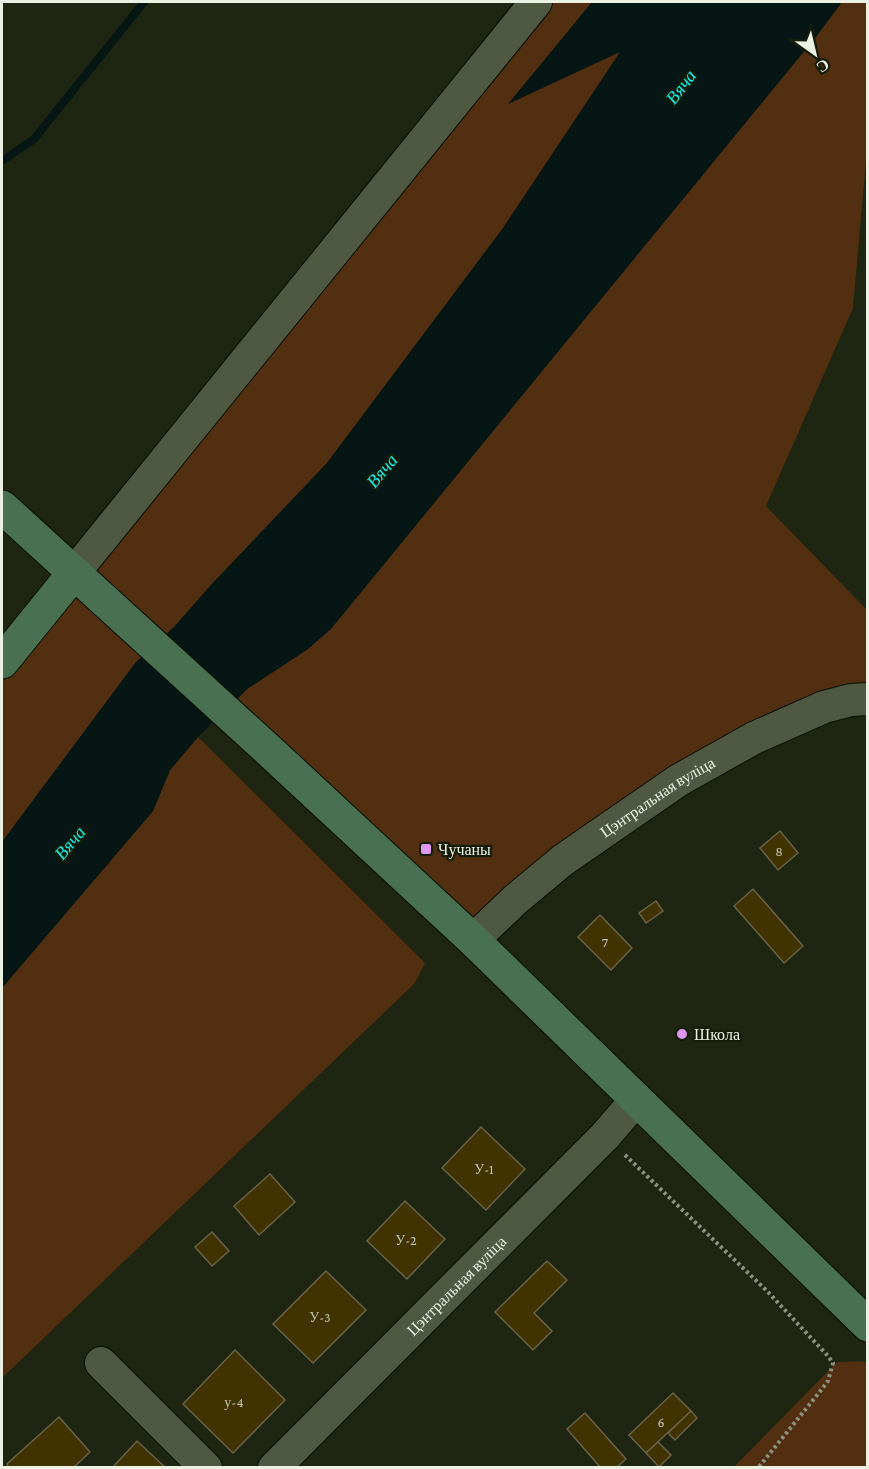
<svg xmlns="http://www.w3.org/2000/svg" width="869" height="1469" font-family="'Crimson Pro',serif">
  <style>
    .green { fill: #522f10 }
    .water { fill: #051615 }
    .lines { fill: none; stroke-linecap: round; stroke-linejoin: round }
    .stream { stroke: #051615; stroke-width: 8 }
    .building { fill: #413300; stroke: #696149; stroke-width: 1.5 }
    .street-casing { stroke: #080f00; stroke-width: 34 }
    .secondary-casing { stroke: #080f00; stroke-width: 35 }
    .path { stroke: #8b9282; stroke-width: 4; stroke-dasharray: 3 3; stroke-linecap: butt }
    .street { stroke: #4f5942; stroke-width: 32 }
    .secondary { stroke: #4a7052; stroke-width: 33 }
    .poi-dot { fill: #de98f2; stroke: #151d08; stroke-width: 2 }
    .labels { text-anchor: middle; stroke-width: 4.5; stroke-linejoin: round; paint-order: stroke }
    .number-label { font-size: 14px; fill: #c0c2aa }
    .street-label { font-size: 16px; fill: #ebf1e3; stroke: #151d08 }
    .poi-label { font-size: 16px; fill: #ebf1e3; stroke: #151d08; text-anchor: start }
    .water-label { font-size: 18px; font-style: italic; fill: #16edeb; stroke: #151d08 }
  </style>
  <rect width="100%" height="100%" fill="#1e2612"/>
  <g class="green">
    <polygon points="536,2 593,2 509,103 621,51 503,228 327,463 211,585 175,626 136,662 2,842 2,662"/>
    <polygon points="842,2 867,2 868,138 853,308 766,506 867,610 867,699 754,738 473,940 226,711 247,689 308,649 815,38"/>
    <polygon points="198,737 425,963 414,984 2,1378 2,988 153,811 170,770"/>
    <polygon points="864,1361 868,1365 867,1467 734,1467 837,1362"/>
  </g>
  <polygon class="water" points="592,2 842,2 815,38 331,629 308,649 247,689 198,737 170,770 153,811 2,988 2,842 136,662 175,626 211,585 327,463 503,228 620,52 508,104"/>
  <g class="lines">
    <polyline class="stream" points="2,161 34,139 144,2"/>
  </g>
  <g class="building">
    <polygon points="780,831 798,853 778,870 760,848"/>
    <polygon points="753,889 803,946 784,963 734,906"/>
    <polygon points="656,901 663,911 646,923 639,913"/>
    <polygon points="600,915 632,948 611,970 578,937"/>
    <polygon points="481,1127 525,1169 486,1210 442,1168"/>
    <polygon points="270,1174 295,1202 259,1235 234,1206"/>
    <polygon points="405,1201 445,1239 407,1279 367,1241"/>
    <polygon points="212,1232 229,1251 212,1266 195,1247"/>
    <polygon points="547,1261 567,1280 534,1313 552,1331 533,1350 495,1312"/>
    <polygon points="326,1271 366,1310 313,1363 273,1324"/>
    <polygon points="235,1350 285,1400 233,1453 183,1404"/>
    <polygon points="673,1393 691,1411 646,1453 629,1435"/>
    <polygon points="691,1411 697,1418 675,1440 668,1433"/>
    <polygon points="585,1413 626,1459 616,1468 601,1468 567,1429"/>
    <polygon points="59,1417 90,1452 73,1468 9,1468 7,1464"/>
    <polygon points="137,1441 166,1468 112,1468"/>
    <polygon points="658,1442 671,1455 659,1467 646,1453"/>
  </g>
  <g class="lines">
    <g class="street-casing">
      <g id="street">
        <polyline points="74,573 536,2"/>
        <path id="s1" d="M473,940L515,900L563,860L679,780L754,738L824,707L851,700L868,699"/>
        <polyline points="101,1363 206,1468"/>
        <path id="s2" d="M274,1468L605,1136L636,1100"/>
      </g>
    </g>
    <g class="secondary-casing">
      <g id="secondary">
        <polyline points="2,507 276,757 473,940 868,1325"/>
        <polyline points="2,662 74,573"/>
      </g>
    </g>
    <polyline class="path" points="625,1155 767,1291 828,1356 833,1363 828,1381 822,1389 758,1468"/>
    <use href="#street" class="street"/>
    <use href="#secondary" class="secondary"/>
  </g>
  <g class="poi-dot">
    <rect x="420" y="843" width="12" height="12" rx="3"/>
    <circle cx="682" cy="1034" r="6"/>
  </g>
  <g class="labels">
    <g class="number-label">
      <text x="779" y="856">8</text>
      <text x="605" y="947">7</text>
      <text x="484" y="1174">У-1</text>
      <text x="406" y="1245">У-2</text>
      <text x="320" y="1322">У-3</text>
      <text x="234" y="1407">у-4</text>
      <text x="661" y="1427">6</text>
    </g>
    <g class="street-label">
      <text dy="6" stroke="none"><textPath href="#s1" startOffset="234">Цэнтральная вуліца</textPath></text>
      <text dy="6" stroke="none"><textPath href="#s2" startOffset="258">Цэнтральная вуліца</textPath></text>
    </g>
    <g class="poi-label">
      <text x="438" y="855">Чучаны</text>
      <text x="694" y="1040">Школа</text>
    </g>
    <g class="water-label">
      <text transform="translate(681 87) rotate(-53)" y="6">Вяча</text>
      <text transform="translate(382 471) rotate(-50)" y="6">Вяча</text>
      <text transform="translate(70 843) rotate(-50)" y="6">Вяча</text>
    </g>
  </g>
  <rect width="869" height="1469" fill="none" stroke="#ebf1e3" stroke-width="6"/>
  <g transform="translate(815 54) rotate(146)" stroke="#151d08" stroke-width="4.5" paint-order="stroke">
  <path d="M0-4.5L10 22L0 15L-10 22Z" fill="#ebf1e3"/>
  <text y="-9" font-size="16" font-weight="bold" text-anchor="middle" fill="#ebf1e3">С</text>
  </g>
</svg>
